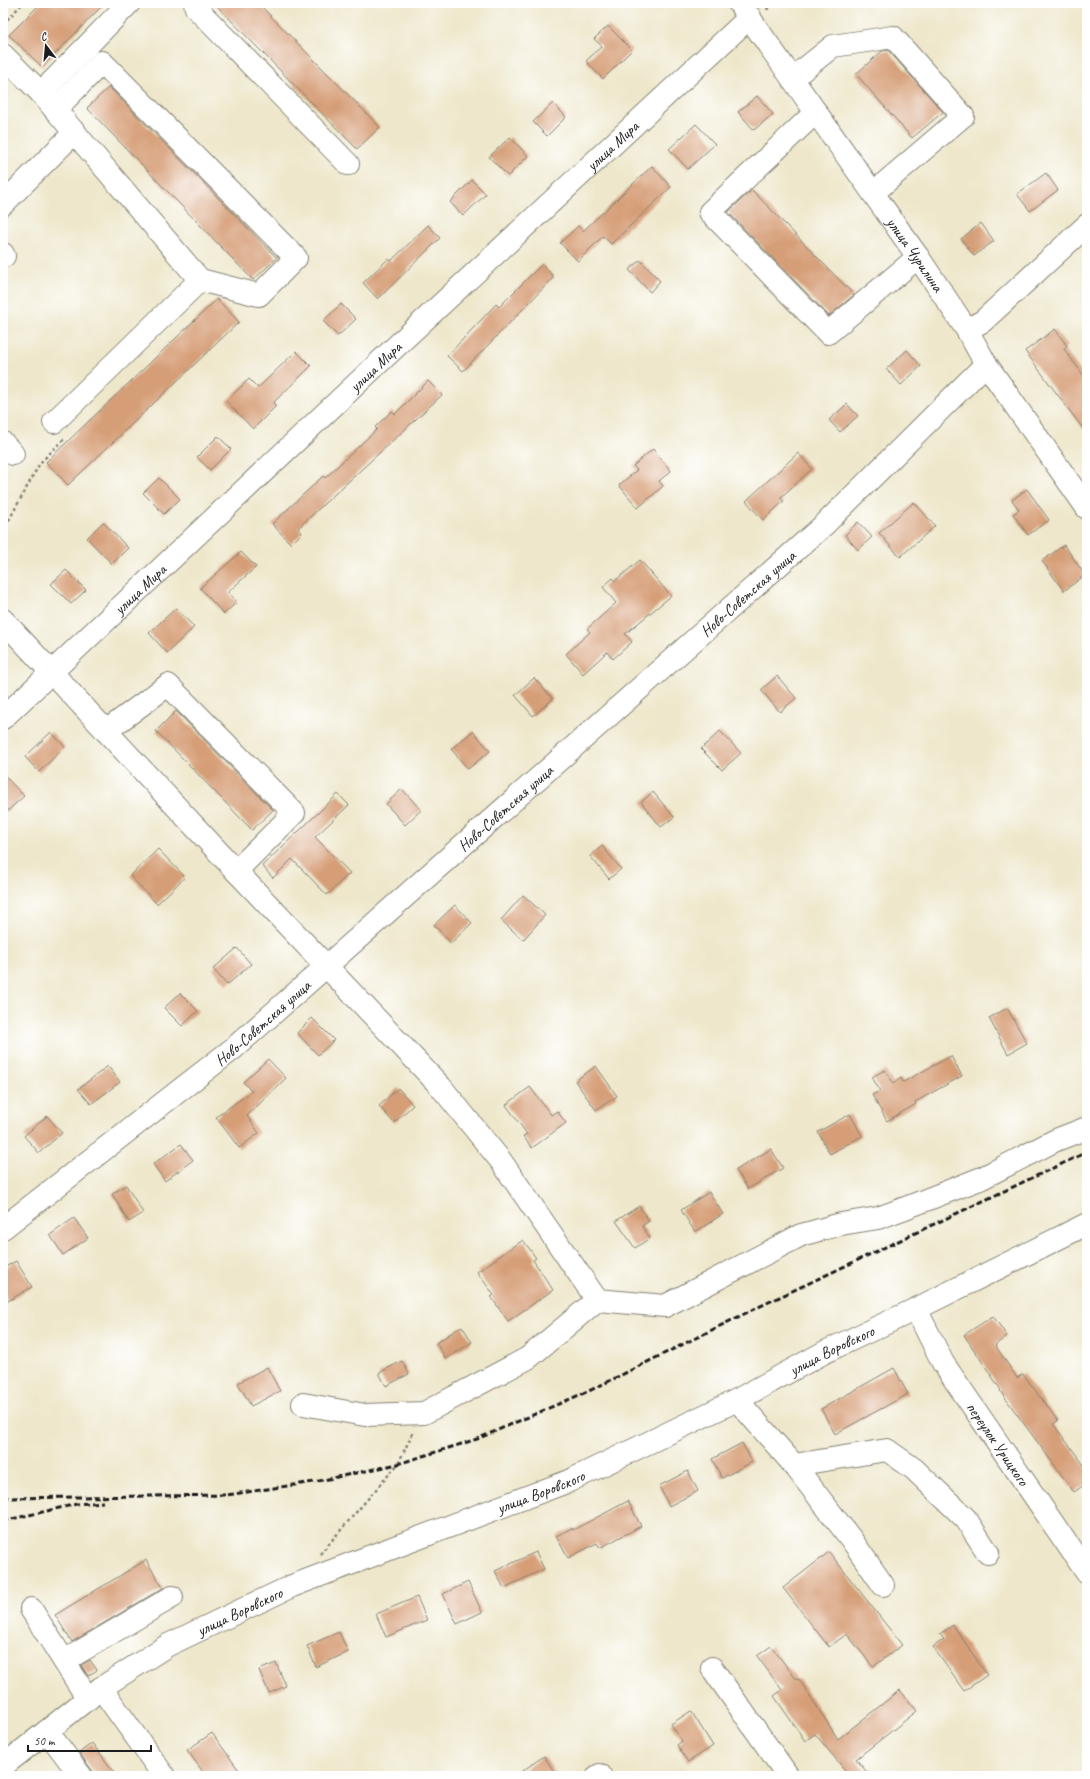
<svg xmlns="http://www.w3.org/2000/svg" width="1090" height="1779" font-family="Caveat,sans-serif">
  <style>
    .building { fill: #d69e77 }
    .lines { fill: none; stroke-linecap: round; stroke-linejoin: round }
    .minor-casing { stroke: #858274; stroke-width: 24 }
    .path { stroke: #858274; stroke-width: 2.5; stroke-dasharray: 3 3; stroke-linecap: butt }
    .minor { stroke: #fff; stroke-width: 22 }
    .rail { stroke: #1c1c1c; stroke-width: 3; stroke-dasharray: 6 3; stroke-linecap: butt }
    .labels { text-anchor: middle; stroke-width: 3; stroke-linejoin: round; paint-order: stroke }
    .street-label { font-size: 16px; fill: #1c1c1c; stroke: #fff }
  </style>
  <rect width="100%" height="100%" fill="#fff"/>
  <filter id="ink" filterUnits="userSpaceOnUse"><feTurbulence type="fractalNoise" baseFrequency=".025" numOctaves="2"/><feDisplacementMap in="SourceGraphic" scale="8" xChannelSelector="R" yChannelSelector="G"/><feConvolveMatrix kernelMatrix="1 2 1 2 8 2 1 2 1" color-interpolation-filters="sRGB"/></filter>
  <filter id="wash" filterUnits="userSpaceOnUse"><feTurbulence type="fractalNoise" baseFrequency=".012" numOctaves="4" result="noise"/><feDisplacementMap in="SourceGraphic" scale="16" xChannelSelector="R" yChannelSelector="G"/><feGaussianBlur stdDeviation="0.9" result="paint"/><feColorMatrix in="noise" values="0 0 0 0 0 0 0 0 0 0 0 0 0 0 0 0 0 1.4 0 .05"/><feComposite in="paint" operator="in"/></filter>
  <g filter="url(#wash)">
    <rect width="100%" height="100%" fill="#eee7cb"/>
    <g id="blocks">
      <g class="building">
        <polygon points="41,3 105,3 42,67 9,35"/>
        <polygon points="214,3 258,3 380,127 357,149"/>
        <polygon points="608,26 632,50 603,79 586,61 602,46 594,39"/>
        <polygon points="888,50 943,112 912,138 856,74 882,51"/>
        <polygon points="109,87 277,258 253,280 87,108"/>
        <polygon points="757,96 773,114 754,130 738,112"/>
        <polygon points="553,103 566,117 547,136 533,122"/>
        <polygon points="696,124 715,144 688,169 669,149"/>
        <polygon points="510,137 528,156 508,176 489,157"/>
        <polygon points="652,166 671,187 611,244 603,236 578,261 560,243 578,226 583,231"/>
        <polygon points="1046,173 1058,190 1030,211 1017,194"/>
        <polygon points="472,180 486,194 463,216 450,202"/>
        <polygon points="752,190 854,295 829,316 728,212"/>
        <polygon points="981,223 994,241 974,256 961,239"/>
        <polygon points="428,225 440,238 378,299 363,283 388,259 391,261"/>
        <polygon points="640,260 660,281 650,292 629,270"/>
        <polygon points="542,264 554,277 463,371 447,356 496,304 499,307"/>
        <polygon points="217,299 239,322 68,485 46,462"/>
        <polygon points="341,304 356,319 338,336 323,321"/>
        <polygon points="1055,329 1067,346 1064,349 1087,380 1087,434 1025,351"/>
        <polygon points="907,350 921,366 901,385 886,369"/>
        <polygon points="296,351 311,366 273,403 276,406 253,429 226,401 249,379 258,388"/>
        <polygon points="428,381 442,395 298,528 302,533 291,544 272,524 323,476 325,478 377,429 375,427 392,411 395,414"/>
        <polygon points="847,404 858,416 840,432 829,420"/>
        <polygon points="218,436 231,449 210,470 197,457"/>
        <polygon points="653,449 671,471 659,481 663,486 638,508 619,485 637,470 633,466"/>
        <polygon points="798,453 812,469 780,498 784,501 763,520 746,501"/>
        <polygon points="159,478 180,499 164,514 143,493"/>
        <polygon points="1027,489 1049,520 1028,535 1013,514 1019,510 1012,500"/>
        <polygon points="914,502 935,526 900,557 879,533"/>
        <polygon points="103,522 128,548 112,564 87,538"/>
        <polygon points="858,522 872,537 858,550 845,535"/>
        <polygon points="1064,545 1085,575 1064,591 1042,561"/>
        <polygon points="241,552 256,567 228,592 237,602 224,614 200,588"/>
        <polygon points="640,560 671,596 625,634 632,642 613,659 607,652 583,674 566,654 590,632 587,629 616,603 603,587 613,578 615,581"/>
        <polygon points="66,570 86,590 71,604 51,584"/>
        <polygon points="176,608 194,627 167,653 149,633"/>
        <polygon points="777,676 796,698 780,712 761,690"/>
        <polygon points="534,678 553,699 533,716 515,695"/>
        <polygon points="176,711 273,810 252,830 156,731"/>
        <polygon points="473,731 490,751 468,769 451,749"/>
        <polygon points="720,731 741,753 722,770 701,749"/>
        <polygon points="51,732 65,747 39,772 25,757"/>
        <polygon points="3,774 24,796 3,815"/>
        <polygon points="402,789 421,810 405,825 386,804"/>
        <polygon points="653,792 674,817 661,827 641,802"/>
        <polygon points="338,794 349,805 315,837 350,873 327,895 292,859 273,878 262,866"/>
        <polygon points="602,846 621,869 609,879 590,856"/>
        <polygon points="158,849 185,877 157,904 130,876"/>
        <polygon points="523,895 545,915 523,940 501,920"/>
        <polygon points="455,905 472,923 451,943 434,925"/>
        <polygon points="237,948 251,964 227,985 213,969"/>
        <polygon points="180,993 198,1011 182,1026 164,1008"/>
        <polygon points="1007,1008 1027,1043 1008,1054 989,1018"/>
        <polygon points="312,1018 334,1040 318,1055 297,1033"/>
        <polygon points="951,1056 962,1076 915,1102 916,1104 887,1121 872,1095 880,1091 872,1077 885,1070 893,1083 901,1078 903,1082"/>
        <polygon points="268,1059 286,1078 247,1116 259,1133 239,1148 216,1117 252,1091 243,1082"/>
        <polygon points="108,1066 120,1082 91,1104 78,1089"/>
        <polygon points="596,1066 617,1096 596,1110 575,1081"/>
        <polygon points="530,1087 551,1115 557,1111 566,1123 532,1148 523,1136 527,1134 506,1105"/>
        <polygon points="398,1088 413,1105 394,1123 379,1106"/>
        <polygon points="850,1114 862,1136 830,1154 818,1132"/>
        <polygon points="47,1116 62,1133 39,1153 24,1136"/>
        <polygon points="181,1144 193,1160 165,1181 153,1164"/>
        <polygon points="771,1149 783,1168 748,1189 736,1170"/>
        <polygon points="126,1185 143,1213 129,1222 112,1194"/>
        <polygon points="709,1192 723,1214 695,1232 681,1210"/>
        <polygon points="639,1206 649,1221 642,1226 650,1238 635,1248 616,1221"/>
        <polygon points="74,1218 88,1238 63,1255 50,1235"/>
        <polygon points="523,1240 536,1258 533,1260 553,1290 508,1321 491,1297 494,1295 477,1272"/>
        <polygon points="16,1261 32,1287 8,1301 3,1293 3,1268"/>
        <polygon points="993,1316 1007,1336 995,1345 1017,1378 1023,1374 1058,1421 1053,1424 1087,1469 1087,1483 1074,1492 1000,1391 1001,1390 964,1335"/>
        <polygon points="462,1326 472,1342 446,1359 436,1343"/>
        <polygon points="402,1361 409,1374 386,1386 379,1373"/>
        <polygon points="267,1367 280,1391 251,1406 238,1383"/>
        <polygon points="894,1368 908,1394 835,1434 821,1409"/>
        <polygon points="742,1443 752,1462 722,1478 712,1459"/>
        <polygon points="688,1471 698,1491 669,1506 659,1486"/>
        <polygon points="628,1501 641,1526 600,1548 597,1543 568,1558 556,1536 572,1528 573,1530"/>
        <polygon points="536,1552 544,1569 504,1588 495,1571"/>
        <polygon points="829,1552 902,1645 873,1667 847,1634 829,1647 783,1588"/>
        <polygon points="146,1560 163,1588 72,1642 55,1615"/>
        <polygon points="468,1582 482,1612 457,1624 443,1594"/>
        <polygon points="417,1597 427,1620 386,1637 376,1614"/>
        <polygon points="953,1625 987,1675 964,1691 933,1647 944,1639 940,1634"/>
        <polygon points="339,1632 348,1652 316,1667 307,1646"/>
        <polygon points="771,1646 797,1680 799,1679 838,1739 900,1690 917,1711 856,1759 870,1776 850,1776 815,1734 805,1741 774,1696 782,1690 757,1656"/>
        <polygon points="90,1660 97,1670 88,1676 81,1665"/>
        <polygon points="276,1663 286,1686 269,1693 259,1670"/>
        <polygon points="691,1711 713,1746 688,1762 677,1745 682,1741 671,1724"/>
        <polygon points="212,1733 243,1776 206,1776 187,1750"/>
        <polygon points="92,1743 117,1776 96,1776 92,1770 79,1753"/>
        <polygon points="544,1756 557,1776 515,1776"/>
      </g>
    </g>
  </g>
  <g filter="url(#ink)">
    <use href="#blocks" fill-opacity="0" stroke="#858274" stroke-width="1"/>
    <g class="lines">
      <g class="minor-casing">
        <g id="minor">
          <polyline points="195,3 196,8 348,164"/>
          <path id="s1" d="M739,3L918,257L967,330L986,364L1087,508"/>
          <polyline points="3,55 41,93 200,280 54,422"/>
          <polyline points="793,78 833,46 893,37 963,116 873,193"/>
          <polyline points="41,93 129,3"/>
          <polyline points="55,110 102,62 296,258 259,295 200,280"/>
          <polyline points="816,112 710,212 828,333 918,257"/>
          <polyline points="3,204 75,132"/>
          <polyline points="3,254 4,256"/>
          <polyline points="967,330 983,321 1087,225"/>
          <polyline points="3,443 13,454"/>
          <polyline points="3,620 236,871 441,1087 501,1161 597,1300"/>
          <path id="s2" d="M3,718L405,338L750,17"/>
          <polyline points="106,731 168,685 294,813 236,871"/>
          <path id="s3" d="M3,1228L234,1048L824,525L986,364"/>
          <path id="s4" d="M916,1309L943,1363L1087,1573"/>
          <polyline points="737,1400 794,1465 887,1450 914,1469 966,1519 988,1553"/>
          <polyline points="303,1404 365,1415 424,1413 528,1358 597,1300 665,1306 801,1235 841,1224 878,1218 908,1207 982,1178 1056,1140 1087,1128"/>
          <polyline points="794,1465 851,1539 883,1585"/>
          <polyline points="31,1609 88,1699"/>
          <polyline points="64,1661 172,1597"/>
          <polyline points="712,1668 788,1776"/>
          <polyline points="101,1688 164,1776"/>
          <polyline points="47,1731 81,1776"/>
          <path id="s5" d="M3,1766L101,1688L168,1645L292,1586L569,1481L737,1400L825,1352L916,1309L1087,1224"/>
          <polyline points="598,1776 600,1775"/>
        </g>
      </g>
      <g class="path">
        <polyline points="767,10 770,3"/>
        <polyline points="3,24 23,3"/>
        <polyline points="3,531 40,463 64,439"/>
        <polyline points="320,1554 398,1464 413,1432"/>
      </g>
      <use href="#minor" class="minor"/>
      <g class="rail">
        <polyline points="3,1498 227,1495 314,1482 398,1464 477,1439 591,1390 752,1310 1087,1152"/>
        <polyline points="3,1521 77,1504 103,1502"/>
      </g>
    </g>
  </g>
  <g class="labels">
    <g class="street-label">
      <text dy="6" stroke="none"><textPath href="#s2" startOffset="836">улица Мира</textPath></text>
      <text dy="6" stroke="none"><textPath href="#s1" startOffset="307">улица Чурилина</textPath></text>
      <text dy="6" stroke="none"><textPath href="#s2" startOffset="512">улица Мира</textPath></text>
      <text dy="6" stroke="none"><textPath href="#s2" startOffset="188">улица Мира</textPath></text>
      <text dy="6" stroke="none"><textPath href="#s3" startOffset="979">Ново-Советская улица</textPath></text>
      <text dy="6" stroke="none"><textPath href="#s3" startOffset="655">Ново-Советская улица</textPath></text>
      <text dy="6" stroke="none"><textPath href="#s3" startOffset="331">Ново-Советская улица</textPath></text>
      <text dy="6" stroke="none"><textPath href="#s5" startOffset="932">улица Воровского</textPath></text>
      <text dy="6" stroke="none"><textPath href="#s4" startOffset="158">переулок Урицкого</textPath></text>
      <text dy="6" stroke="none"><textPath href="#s5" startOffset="608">улица Воровского</textPath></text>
      <text dy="6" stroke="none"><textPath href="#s5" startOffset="284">улица Воровского</textPath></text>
    </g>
  </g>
  <rect width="1090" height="1779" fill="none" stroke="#fff" stroke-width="16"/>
  <g transform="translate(46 46) rotate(344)" stroke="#ffffff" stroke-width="3" paint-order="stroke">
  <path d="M0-3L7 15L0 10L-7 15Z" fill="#1c1c1c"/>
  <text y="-6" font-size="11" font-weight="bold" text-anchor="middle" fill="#1c1c1c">С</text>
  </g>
  <path d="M28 1745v6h123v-6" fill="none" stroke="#1c1c1c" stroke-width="2"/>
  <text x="34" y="1745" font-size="12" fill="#1c1c1c" stroke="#ffffff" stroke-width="3" paint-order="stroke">50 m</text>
</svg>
